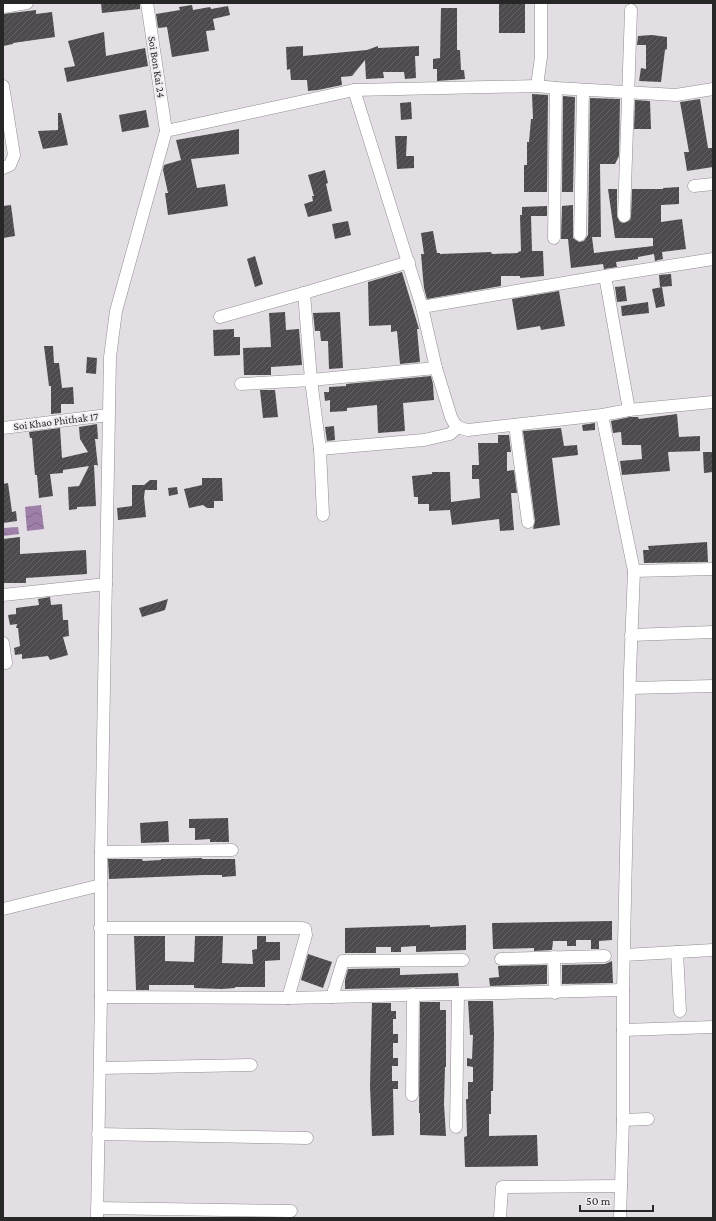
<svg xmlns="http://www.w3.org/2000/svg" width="716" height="1221" font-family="'Crimson Pro',serif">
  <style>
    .water { fill: url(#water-waves) }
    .building { fill: url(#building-hatch) }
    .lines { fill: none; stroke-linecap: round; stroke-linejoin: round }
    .minor-casing { stroke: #908d91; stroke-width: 13 }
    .minor { stroke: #fff; stroke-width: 12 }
    .labels { text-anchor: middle; stroke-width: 4; stroke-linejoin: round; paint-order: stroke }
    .street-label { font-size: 11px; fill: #282728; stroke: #efebf0 }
  </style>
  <defs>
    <pattern id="water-waves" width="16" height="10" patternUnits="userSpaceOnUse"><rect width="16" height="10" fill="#9e7fa7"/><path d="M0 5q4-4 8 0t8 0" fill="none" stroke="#816888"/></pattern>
    <pattern id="building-hatch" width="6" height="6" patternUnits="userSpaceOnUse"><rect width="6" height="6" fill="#4d4a4e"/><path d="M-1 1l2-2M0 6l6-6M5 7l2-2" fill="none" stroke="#646164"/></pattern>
  </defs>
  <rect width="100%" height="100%" fill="#e2dee3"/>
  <g class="water">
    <polygon points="41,505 44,529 27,531 25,507"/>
    <polygon points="18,527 19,534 3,536 3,528"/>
  </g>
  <g class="building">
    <polygon points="101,3 140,3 140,9 102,13"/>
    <rect x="499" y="3" width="26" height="30"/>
    <polygon points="192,5 193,10 210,7 211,9 228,6 230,15 213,19 215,30 206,31 209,51 172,57 167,27 158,28 156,14 180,10 179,7"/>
    <polygon points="441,8 457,8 457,50 460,50 461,70 464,70 465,79 437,81 437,69 433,69 433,59 440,58"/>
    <polygon points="36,10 36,14 52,12 55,37 13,43 13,44 3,46 3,14"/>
    <polygon points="104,32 106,56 145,48 148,66 67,82 64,68 75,66 68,41"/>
    <polygon points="652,35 667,37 667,49 665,50 661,82 639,81 641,68 646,69 646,45 637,45 638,36"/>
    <polygon points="303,46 303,56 367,50 378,46 378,48 419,46 419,56 415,56 416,78 405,79 404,72 383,72 384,78 366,79 365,60 352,76 341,77 342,85 318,90 308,91 307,80 291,80 290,69 287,70 286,47"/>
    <polygon points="532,94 548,95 547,192 524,192 524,165 527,165 527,142 529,142 531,119 533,119"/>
    <polygon points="563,96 575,97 573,192 562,192"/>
    <polygon points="590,98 620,99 619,156 615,164 600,164 601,237 592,237 594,253 653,246 653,238 615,238 608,189 617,189 617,216 620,222 624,223 630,220 631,217 632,189 663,189 663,188 679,187 679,204 661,205 661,222 682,219 686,249 662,252 663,259 655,261 654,254 638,257 638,259 616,262 617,267 604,269 603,264 571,268 568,239 561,239 562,206 573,205 573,238 579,242 584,241 588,235"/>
    <polygon points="700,99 708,148 713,148 713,167 687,171 684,152 689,152 680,102"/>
    <polygon points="635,100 650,101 651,129 634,129"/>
    <polygon points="411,102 412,119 401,120 400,103"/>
    <polygon points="146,110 149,127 122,132 119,115"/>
    <polygon points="58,113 61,113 68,145 43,149 38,131 58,130"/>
    <polygon points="239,129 239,154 191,159 197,188 225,184 228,206 168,215 165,193 168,193 163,170 164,165 181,160 176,140"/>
    <polygon points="395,136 407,136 406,156 414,156 414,168 397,169"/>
    <polygon points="325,170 328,183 326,184 332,211 308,217 304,204 313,201 312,196 314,196 308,175"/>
    <polygon points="11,205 15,236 3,238 3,206"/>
    <polygon points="547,206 547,216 531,216 532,251 543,251 544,276 520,278 520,276 501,276 501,286 427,299 424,288 423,278 421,254 424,254 421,233 433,231 437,253 440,253 440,254 491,252 492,254 518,253 518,252 521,251 520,215 522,215 522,207"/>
    <polygon points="348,221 351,235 335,239 332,224"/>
    <polygon points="255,256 263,284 255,287 247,259"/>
    <polygon points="402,272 419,329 417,329 420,362 400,364 397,331 391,332 391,325 369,326 368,282"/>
    <polygon points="671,274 672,286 660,287 659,275"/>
    <polygon points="625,286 627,301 617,302 615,287"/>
    <polygon points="662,287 665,306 656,308 652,289"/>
    <polygon points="559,291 565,326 541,330 540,326 517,330 512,299"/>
    <polygon points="648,302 649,313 622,316 621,306"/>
    <polygon points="285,312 286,330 299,329 302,365 271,367 271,375 244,375 243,348 271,347 269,313"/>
    <polygon points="340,312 343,368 329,369 328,341 321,341 320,331 315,331 313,313"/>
    <polygon points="234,329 234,337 240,337 240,355 214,356 213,330"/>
    <polygon points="44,346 53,346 54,363 59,363 62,388 73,387 74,404 61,404 61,413 51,414 51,386 49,386"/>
    <polygon points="87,357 97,358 96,374 86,373"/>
    <polygon points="431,376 433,384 434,400 403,403 405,431 378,433 377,405 347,408 347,411 330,412 330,400 325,401 324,392 329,392 329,387 346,386 346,384"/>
    <polygon points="260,390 275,390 278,417 263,418"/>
    <polygon points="677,414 679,437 700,436 700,451 668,452 670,471 622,475 620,461 642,459 641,445 622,445 621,432 613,433 611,421 630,417 638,417 639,419"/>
    <polygon points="595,423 595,430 583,431 582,425"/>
    <polygon points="97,424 98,439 95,439 98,467 97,465 94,465 96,506 77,507 77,509 69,510 68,487 79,486 89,466 63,470 63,473 50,474 53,496 39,498 37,475 35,475 34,464 32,438 30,438 29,432 60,428 62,458 88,452 80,439 79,427"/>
    <polygon points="334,426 335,440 327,441 325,427"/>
    <polygon points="561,428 564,446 577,445 578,455 552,458 560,525 533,529 535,521 523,431"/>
    <polygon points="498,435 509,435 511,452 507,452 507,471 514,470 517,493 511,493 514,530 500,531 499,519 452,525 450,510 429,511 429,504 418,504 418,497 414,497 412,476 432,474 432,472 450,472 451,502 480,498 479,479 472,479 472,465 479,465 478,443 498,443"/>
    <polygon points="703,452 713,452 713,472 704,473"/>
    <polygon points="202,478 222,478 223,501 214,501 214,508 207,508 203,505 189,508 184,489 202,485"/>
    <polygon points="150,480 157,480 157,490 145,490 144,497 146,517 118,520 117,508 132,506 132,485 144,485"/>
    <polygon points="8,483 12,512 16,511 17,521 3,523 3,484"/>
    <polygon points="177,487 178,494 169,496 168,488"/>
    <polygon points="20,537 20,554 86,550 87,574 26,578 26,583 3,583 3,539"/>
    <polygon points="707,542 708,562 644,563 643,550 649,550 648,546"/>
    <polygon points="50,597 51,605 62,604 63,620 68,620 69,636 63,637 68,655 50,660 48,656 22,659 22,654 15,655 14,648 20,646 18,628 16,628 17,624 10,625 8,615 16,614 16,608 39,605 38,599"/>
    <polygon points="168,599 165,610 142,617 139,608"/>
    <polygon points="228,818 229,842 210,842 210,839 195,840 195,828 189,828 189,819"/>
    <polygon points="168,821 169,842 141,843 140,823"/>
    <polygon points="202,858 202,859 235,859 236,876 222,877 222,875 203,875 109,879 108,859 142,859 143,861 161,860 161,859"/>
    <polygon points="612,921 612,940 599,941 599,949 591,949 591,940 576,940 576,946 567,946 567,941 553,941 552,950 534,951 534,948 493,949 492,923"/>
    <polygon points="430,925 430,927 466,925 466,950 416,952 416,946 401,947 401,952 391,952 391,947 376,947 376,953 345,953 345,928"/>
    <polygon points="134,936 165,936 165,961 194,962 195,936 223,936 222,963 253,964 252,950 257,949 257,936 266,936 266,942 280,942 280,960 265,961 265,987 235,987 235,988 222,989 194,988 194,985 149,985 149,990 136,990"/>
    <polygon points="308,954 332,962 323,988 301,980"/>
    <polygon points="612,961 613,983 562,984 562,965 605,964"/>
    <polygon points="547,965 547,984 490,986 489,978 499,977 498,966"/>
    <polygon points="400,968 400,975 458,973 459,986 345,989 345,980 348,969"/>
    <polygon points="468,1001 493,1001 494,1034 493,1091 491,1091 491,1114 489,1114 489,1136 537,1135 538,1166 465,1167 464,1137 467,1136 466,1099 468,1099 468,1082 473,1082 473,1067 467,1066 467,1058 472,1059 473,1035 470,1035"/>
    <polygon points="420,1002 440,1002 440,1010 446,1010 446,1067 445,1067 444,1104 446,1136 420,1135 420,1113 419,1113"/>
    <polygon points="372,1003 391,1003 391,1011 396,1011 396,1019 393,1019 393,1034 398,1034 398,1043 393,1043 393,1058 398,1058 398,1066 392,1066 392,1081 398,1081 398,1089 393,1089 394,1135 372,1136 370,1086"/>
  </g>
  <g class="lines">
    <g class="minor-casing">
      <g id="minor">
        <polyline points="3,7 27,3"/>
        <polyline points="3,86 14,155 10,165 3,168"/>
        <polyline points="537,86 541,57 541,3"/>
        <polyline points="354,90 537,86 556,88 676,95 713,89"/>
        <path d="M166,131L354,90L422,307L436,368L451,417C455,426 458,428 468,430L602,415L629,410L713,402"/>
        <polyline points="694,186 713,184"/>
        <polyline points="624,216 631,10"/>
        <polyline points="580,235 583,90"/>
        <polyline points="554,238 556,88"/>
        <polyline points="409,262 304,293 311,380 436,368"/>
        <polyline points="605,276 629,410"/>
        <polyline points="422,307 605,276 713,259"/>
        <polyline points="220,317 304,293"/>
        <polyline points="241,384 311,380 320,449 323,515"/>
        <polyline points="602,415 634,571 630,672 623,990 623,1120 620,1218"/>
        <polyline points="515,425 528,522"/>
        <polyline points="3,428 108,415"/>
        <polyline points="320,449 424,440 450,434 457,428"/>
        <polyline points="634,571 713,569"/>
        <polyline points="3,595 106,584"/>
        <polyline points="631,635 713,632"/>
        <polyline points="3,643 6,663"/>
        <polyline points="630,688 713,686"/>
        <polyline points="101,852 232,850"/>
        <polyline points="3,909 101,885"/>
        <polyline points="100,928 302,928 305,929 306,935 288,998"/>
        <polyline points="677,952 680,1011"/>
        <polyline points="624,955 713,950"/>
        <polyline points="554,957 555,993"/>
        <polyline points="501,959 605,956"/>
        <polyline points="101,997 288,998 623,990"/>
        <polyline points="332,997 343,961 463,960"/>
        <polyline points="623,1030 713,1027"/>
        <polyline points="100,1068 251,1065"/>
        <polyline points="412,1095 413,994"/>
        <polyline points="623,1120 648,1119"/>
        <polyline points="456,1127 458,994"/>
        <polyline points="98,1134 307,1138"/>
        <polyline points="97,1208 291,1211"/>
        <polyline points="97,1218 101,997 101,852 110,357 116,311 166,131 147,3"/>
        <polyline points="500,1218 502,1187 621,1186"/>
      </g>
    </g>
    <use href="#minor" class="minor"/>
  </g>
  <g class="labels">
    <g class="street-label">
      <text transform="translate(157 67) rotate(81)" y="4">Soi Bon Kai 24</text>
      <text transform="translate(56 421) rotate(-7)" y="4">Soi Khao Phithak 17</text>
    </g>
  </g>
  <rect width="716" height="1221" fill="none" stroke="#282728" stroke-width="8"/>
  <path d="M580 1205v6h73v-6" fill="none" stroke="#282728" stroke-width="2"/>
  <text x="586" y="1205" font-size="12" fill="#282728" stroke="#efebf0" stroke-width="3" paint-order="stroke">50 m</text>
</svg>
